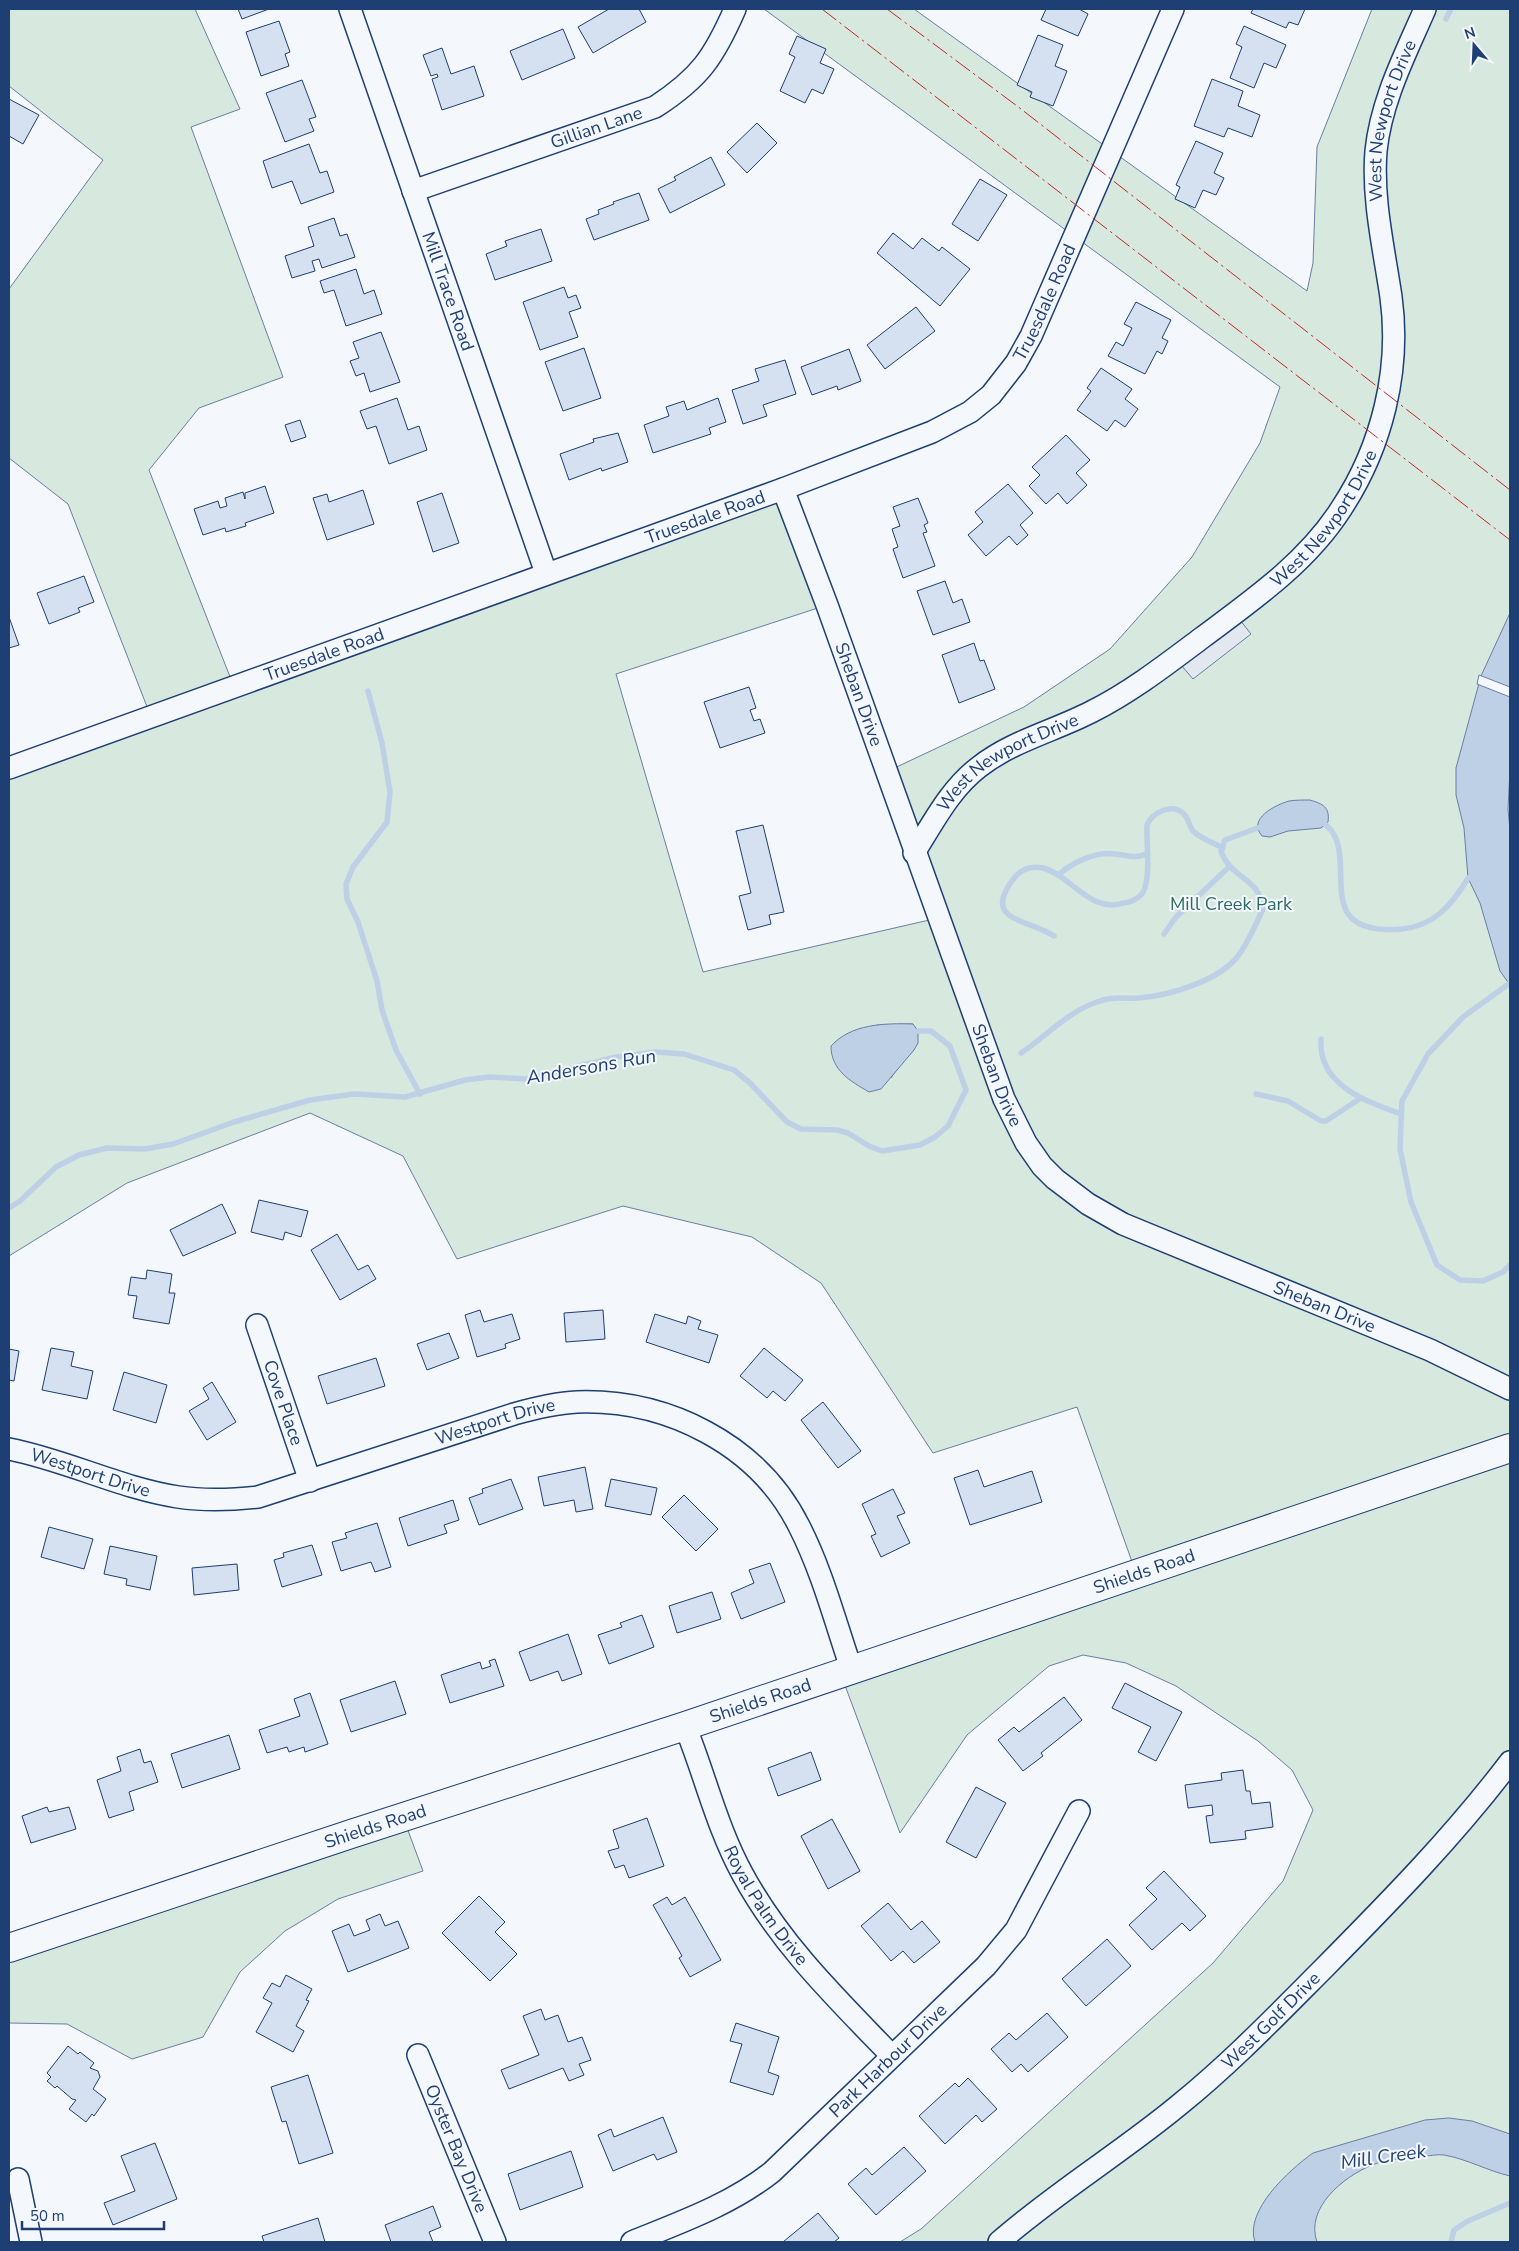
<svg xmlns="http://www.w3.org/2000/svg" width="1519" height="2251" font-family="'Nunito Sans',sans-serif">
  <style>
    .green { fill: #d7e8df; stroke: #687fa3; fill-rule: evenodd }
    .parking { fill: #e3e8f0; stroke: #687fa3 }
    .water { fill: #bed0e5; stroke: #687fa3 }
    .pier { fill: #f4f7fb; stroke: #687fa3 }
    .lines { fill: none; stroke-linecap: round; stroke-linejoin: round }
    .stream { stroke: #bed0e5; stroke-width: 5.5 }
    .building { fill: #d5e0f0; stroke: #1d3f73 }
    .minor-casing { stroke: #1d3f73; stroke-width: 24 }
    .major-casing { stroke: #1d3f73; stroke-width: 30 }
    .minor { stroke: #f4f7fb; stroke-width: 21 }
    .major { stroke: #f4f7fb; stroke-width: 28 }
    .power { stroke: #c62828; stroke-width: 1; stroke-dasharray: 18 4 2.5 4; stroke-linecap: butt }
    .labels { text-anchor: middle; stroke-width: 4; stroke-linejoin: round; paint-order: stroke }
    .street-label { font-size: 18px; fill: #1d3f73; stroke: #f4f7fb }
    .park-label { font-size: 18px; fill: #2c6c60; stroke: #f4f7fb }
    .water-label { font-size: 19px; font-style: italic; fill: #1d3f73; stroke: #f4f7fb }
  </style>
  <rect width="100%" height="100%" fill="#f4f7fb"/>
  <g class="green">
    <path d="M9,9H195L240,109L191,127L283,377L199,408L149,470L234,687L783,489L827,605L616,674L703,972L938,918L886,772L1024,707L1110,649L1192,557L1260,443L1280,387L764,9H914L1307,291L1313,263L1317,147L1372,9H1510V2242H900L921,2229L1213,1963L1283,1881L1313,1810L1292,1770L1258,1741L1176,1686L1126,1663L1083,1655L1049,1666L967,1735L900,1833L840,1672L1136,1573L1077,1407L933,1453L821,1283L752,1237L623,1206L457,1259L403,1156L310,1113L127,1183L9,1256V768L151,717L68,504L9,458V289L103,160L9,86ZM913,1024L914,1050L901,1063L891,1078L877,1025Z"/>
    <polygon points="403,1817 423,1871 338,1899 285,1931 240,1972 203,2037 132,2059 67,2024 9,2023 9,1948"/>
  </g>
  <polygon class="parking" points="1240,620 1251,634 1193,679 1181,665"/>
  <g class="water">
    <polygon points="1510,613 1510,770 1508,809 1510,831 1510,985 1500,971 1480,903 1468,878 1464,828 1456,795 1456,768 1481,676"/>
    <path d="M1310,800C1323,804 1330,807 1328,822L1321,828L1288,831L1270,837L1262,836C1247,819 1275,805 1289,801C1295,800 1303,800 1310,800Z"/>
    <path d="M913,1024L918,1031V1043L914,1050L881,1089L869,1092C850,1081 831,1070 831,1046C851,1024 884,1023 913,1024Z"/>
    <path d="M1449,2118L1472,2121L1510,2134V2176C1488,2171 1467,2159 1444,2155C1437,2154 1428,2156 1421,2157C1405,2158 1387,2159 1372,2165C1343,2177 1305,2208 1317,2242H1255C1244,2211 1289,2170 1313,2153L1425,2120Z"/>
  </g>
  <polygon class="pier" points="1479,675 1510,687 1510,697 1477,684"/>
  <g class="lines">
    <g class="stream">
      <polyline points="1446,19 1451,9"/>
      <polyline points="368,691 382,743 390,792 387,822 353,867 346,884 347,899 358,922 377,981 382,1010 396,1050 420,1094"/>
      <path d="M1320,821C1369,847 1300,938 1402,929C1434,926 1452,905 1468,878L1475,876"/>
      <path d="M1058,875C1072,863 1095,851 1115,854C1126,855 1136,859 1146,854"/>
      <polyline points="1164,934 1176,917 1229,867"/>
      <path d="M1054,936C1026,918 980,921 1015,877C1022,869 1032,866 1043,868C1072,876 1090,914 1124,903C1130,902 1137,899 1141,895C1152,884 1146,842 1147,825C1152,813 1171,803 1183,813C1189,818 1189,828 1195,833C1203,839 1213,843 1223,848"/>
      <polyline points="1510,983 1463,1017 1428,1054 1402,1101 1400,1149 1411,1202 1437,1265 1460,1280 1483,1281 1503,1272 1510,1265"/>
      <path d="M1321,1039C1318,1085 1365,1101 1401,1114"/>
      <path d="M1021,1053C1045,1037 1069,1011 1097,1002C1111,996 1123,999 1138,998C1168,996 1219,981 1238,956C1248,943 1256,924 1263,909C1260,877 1231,880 1221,851L1225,840L1263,826"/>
      <polyline points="1256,1094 1288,1101 1321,1121 1326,1121 1361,1098"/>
      <polyline points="9,1208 20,1201 56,1167 79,1155 107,1148 145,1149 173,1144 234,1122 310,1100 354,1094 405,1097 465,1080 489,1077 528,1079 616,1057 657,1052 684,1054 734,1070 750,1083 787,1122 801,1129 837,1130 848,1133 869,1146 882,1151 920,1145 935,1137 948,1126 966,1090 950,1046 931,1031 918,1031"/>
      <polyline points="1451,2242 1454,2230 1468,2221 1510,2203"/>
    </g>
  </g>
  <g class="building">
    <polygon points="238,9 269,9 242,19"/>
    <polygon points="609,9 639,9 646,22 593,53 578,27"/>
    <polygon points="1046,9 1079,9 1088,14 1078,36 1041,20"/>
    <polygon points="1253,9 1305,9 1298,25 1289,22 1286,28 1251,13"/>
    <polygon points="279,21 290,52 285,54 289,66 261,76 246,32"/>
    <polygon points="1244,26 1286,45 1276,68 1264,63 1254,88 1230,78 1242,47 1236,44"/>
    <polygon points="563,29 575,58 522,80 510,51"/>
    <polygon points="1038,35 1063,45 1055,66 1067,71 1053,106 1030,97 1032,92 1017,85"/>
    <polygon points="797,36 826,49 820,63 834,69 823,94 812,89 805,103 780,91 795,57 789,54"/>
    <polygon points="442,48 451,74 474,66 484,96 442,110 432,79 438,77 437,74 431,76 423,55"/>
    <polygon points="1212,79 1243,91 1238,106 1260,115 1252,137 1228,128 1224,137 1194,126"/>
    <polygon points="302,80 316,117 309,119 314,131 285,142 266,93"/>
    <polygon points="9,99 39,115 23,144 9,136"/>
    <polygon points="757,123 777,143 747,173 727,152"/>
    <polygon points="1196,141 1223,153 1214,173 1224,178 1216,195 1203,190 1195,208 1175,199 1180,187 1176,185"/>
    <polygon points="309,144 320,173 327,171 334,192 301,204 292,181 272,188 263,161"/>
    <polygon points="711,157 725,185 670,213 658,189 676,180 674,177"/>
    <polygon points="980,179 1007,195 978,241 952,224"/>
    <polygon points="639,193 649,220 594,240 586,219 599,214 598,210 614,204 613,202"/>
    <polygon points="334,218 340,236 347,234 355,257 322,268 319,259 312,261 315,271 292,278 285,256 314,246 308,227"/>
    <polygon points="541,229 552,261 495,280 486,254 507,246 505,241"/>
    <polygon points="893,233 913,249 922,238 939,251 942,247 970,269 940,306 877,253"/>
    <polygon points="356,269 364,294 374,290 382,314 346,326 334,290 324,293 320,281"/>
    <polygon points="564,287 568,298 576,295 581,308 569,312 578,337 540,350 523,302"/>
    <polygon points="1136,302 1171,320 1162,338 1168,341 1162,354 1157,351 1145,374 1108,356 1116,342 1123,346 1132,328 1124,324"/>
    <polygon points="916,307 935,331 885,369 867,345"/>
    <polygon points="381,332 400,382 370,392 364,373 356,376 350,361 359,358 353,342"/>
    <polygon points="584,348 601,398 563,411 545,362"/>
    <polygon points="849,349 861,381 838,390 837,386 812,395 801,367"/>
    <polygon points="785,360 796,394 763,405 767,416 743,424 732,390 759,381 755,369"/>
    <polygon points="1101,368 1132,389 1125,399 1138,409 1125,427 1115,420 1107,431 1077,410 1091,391 1087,388"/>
    <polygon points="397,398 408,430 419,426 427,450 389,464 376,426 367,429 360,411"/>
    <polygon points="718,398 726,422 709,428 711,434 653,453 644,425 669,416 666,407 684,401 687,410"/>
    <polygon points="300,420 306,437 291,442 285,425"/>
    <polygon points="618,433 628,462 602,471 601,468 569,480 560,454 594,442 593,439"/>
    <polygon points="1066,435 1090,460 1076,473 1087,485 1067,504 1058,493 1046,504 1029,486 1040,475 1032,467"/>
    <polygon points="1008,484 1033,513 1020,525 1028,535 1017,545 1009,536 986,556 968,535 983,522 975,512"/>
    <polygon points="265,486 274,513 245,523 246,526 226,532 225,528 203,535 194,509 218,501 220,508 227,506 225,498 243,492 245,499 245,493"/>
    <polygon points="363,490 374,524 327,540 313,498 327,494 329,502"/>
    <polygon points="442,493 459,543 433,552 417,502"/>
    <polygon points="918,498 928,523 924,525 927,532 923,533 935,566 903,578 893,549 898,547 892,529 900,526 893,507"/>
    <polygon points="84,576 94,602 78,608 80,612 49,624 37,593"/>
    <polygon points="945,581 953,603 962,599 970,622 933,635 917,591"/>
    <polygon points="9,617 19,645 9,648"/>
    <polygon points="974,643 980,661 984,660 995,689 959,703 942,655"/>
    <polygon points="749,687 756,708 750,710 754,721 760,719 765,733 720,748 704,702"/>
    <polygon points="763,825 784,912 769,915 771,924 748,930 739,896 751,893 736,831"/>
    <polygon points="259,1200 308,1211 301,1237 285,1232 283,1240 251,1232"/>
    <polygon points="222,1204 236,1233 183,1256 170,1230"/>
    <polygon points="337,1234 358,1270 368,1265 376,1279 340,1300 311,1250"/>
    <polygon points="147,1270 172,1274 169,1293 175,1293 169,1324 133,1318 137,1296 128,1295 131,1277 146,1279"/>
    <polygon points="480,1310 484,1322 512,1314 520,1339 505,1344 506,1348 477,1357 465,1315"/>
    <polygon points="603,1310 605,1339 566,1342 564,1313"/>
    <polygon points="655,1314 686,1324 688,1316 701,1321 698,1329 718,1335 709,1363 646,1342"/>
    <polygon points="449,1333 459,1358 427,1370 417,1344"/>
    <polygon points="51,1348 74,1352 71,1366 93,1371 87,1399 42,1390"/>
    <polygon points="764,1348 803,1380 785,1401 773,1391 767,1398 740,1376"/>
    <polygon points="9,1349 19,1351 14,1381 9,1380"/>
    <polygon points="376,1358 385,1386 327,1404 318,1376"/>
    <polygon points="124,1372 167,1385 156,1423 113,1410"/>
    <polygon points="212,1382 236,1422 207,1440 189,1411 209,1399 203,1388"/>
    <polygon points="823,1402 861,1451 838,1468 801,1420"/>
    <polygon points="585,1467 593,1509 576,1512 574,1500 544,1506 538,1477"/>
    <polygon points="978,1470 984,1487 1032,1471 1042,1502 970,1525 954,1478"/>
    <polygon points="511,1479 523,1509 479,1525 469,1498 483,1493 482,1489"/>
    <polygon points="611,1479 657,1488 651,1515 605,1506"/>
    <polygon points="893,1489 905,1513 897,1516 910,1543 881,1557 871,1536 876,1534 862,1504"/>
    <polygon points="684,1495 718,1529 696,1551 662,1517"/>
    <polygon points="453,1500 459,1520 444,1525 447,1533 408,1546 399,1518"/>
    <polygon points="377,1523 391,1567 375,1572 371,1562 341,1571 332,1542 347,1538 345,1533"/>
    <polygon points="49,1527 93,1539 84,1569 41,1557"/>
    <polygon points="312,1545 322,1575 282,1587 274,1560 284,1557 283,1553"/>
    <polygon points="110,1546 157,1556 150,1590 126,1585 127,1579 104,1574"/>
    <polygon points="770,1563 785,1602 741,1619 731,1593 754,1583 749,1570"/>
    <polygon points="237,1564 239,1590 194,1595 192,1568"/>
    <polygon points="712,1592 721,1619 677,1633 669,1606"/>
    <polygon points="642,1615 654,1647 609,1664 598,1635 622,1627 620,1623"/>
    <polygon points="568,1634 582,1674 562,1681 558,1671 530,1681 519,1652"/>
    <polygon points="495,1659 504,1686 450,1703 441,1675 480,1662 482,1669 491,1666 489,1661"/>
    <polygon points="395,1681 406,1714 351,1732 340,1700"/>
    <polygon points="1125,1683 1182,1712 1156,1761 1138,1752 1151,1727 1112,1708"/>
    <polygon points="310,1693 328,1744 305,1752 304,1747 289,1752 287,1747 267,1753 259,1730 300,1716 294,1699"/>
    <polygon points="1064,1697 1082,1720 1041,1753 1043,1756 1023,1771 998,1740 1014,1727 1019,1732"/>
    <polygon points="229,1735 240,1769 182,1788 171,1754"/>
    <polygon points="140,1749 144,1763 151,1761 158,1782 129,1792 134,1810 109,1818 97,1780 121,1771 117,1757"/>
    <polygon points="811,1752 821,1780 778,1796 768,1768"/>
    <polygon points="1243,1770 1246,1791 1250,1791 1252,1804 1270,1802 1273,1827 1245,1831 1246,1839 1210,1843 1206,1816 1213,1815 1212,1805 1188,1808 1185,1785 1222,1780 1221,1773"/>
    <polygon points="976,1787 1006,1803 976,1858 946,1842"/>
    <polygon points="47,1807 49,1812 69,1807 76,1829 31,1843 22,1816"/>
    <polygon points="647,1818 664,1866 629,1878 624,1865 615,1868 608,1851 619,1848 613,1830"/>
    <polygon points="832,1819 860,1871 828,1889 801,1836"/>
    <polygon points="1164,1871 1206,1916 1190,1931 1182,1923 1152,1950 1129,1925 1157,1899 1146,1888"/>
    <polygon points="479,1896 505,1922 495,1932 517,1954 490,1981 442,1933"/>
    <polygon points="667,1897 672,1905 685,1897 721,1960 690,1977 679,1958 682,1956 653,1905"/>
    <polygon points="888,1903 911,1930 922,1921 940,1942 914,1963 903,1951 891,1961 861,1926"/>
    <polygon points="380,1914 385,1926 398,1921 409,1948 348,1972 332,1931 349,1924 354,1936 370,1930 366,1920"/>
    <polygon points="1107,1939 1131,1966 1086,2006 1062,1979"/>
    <polygon points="286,1975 312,1989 306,2000 309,2001 296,2026 304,2031 293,2052 256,2032 272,2003 263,1998 272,1983 280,1987"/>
    <polygon points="541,2009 545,2020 558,2015 568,2042 582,2037 591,2060 579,2064 584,2075 569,2081 563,2068 509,2089 501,2070 539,2055 523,2016"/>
    <polygon points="1047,2013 1068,2037 1028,2072 1021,2064 1012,2072 991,2049 1009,2033 1016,2040"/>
    <polygon points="736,2023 779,2037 768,2072 779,2076 773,2095 730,2082 742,2044 730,2041"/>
    <polygon points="68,2046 78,2054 80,2052 94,2063 90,2068 98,2071 100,2077 93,2089 106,2099 94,2116 92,2114 86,2122 69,2109 76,2100 72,2099 57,2086 55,2088 47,2081 51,2077 47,2073"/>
    <polygon points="308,2075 333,2153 299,2164 286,2121 282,2122 271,2087"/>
    <polygon points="968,2078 997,2109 982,2122 976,2115 945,2144 919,2116 955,2083 959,2087"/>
    <polygon points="663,2117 677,2152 657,2160 654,2154 613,2171 598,2135 611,2129 614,2137"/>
    <polygon points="155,2143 177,2199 113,2225 104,2203 135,2191 121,2156"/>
    <polygon points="904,2147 926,2171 876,2215 848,2184 866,2168 872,2175"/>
    <polygon points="571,2151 583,2187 520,2210 508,2174"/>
    <polygon points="433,2206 441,2227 429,2232 433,2242 391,2242 385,2225"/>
    <polygon points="818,2213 839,2238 834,2242 783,2242"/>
    <polygon points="318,2218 325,2242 264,2242 262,2236"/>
  </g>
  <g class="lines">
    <g class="minor-casing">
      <g id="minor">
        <path id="s1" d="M350,9L546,573"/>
        <path id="s2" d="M413,191L655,107C700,78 714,57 735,9"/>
        <path id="s3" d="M783,489L827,605L1004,1099L1026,1143L1042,1166L1055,1179L1088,1204L1123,1224L1430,1350L1510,1389"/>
        <path id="s4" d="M9,768L783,489L932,432L970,412L991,395L1016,363L1031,336L1173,9"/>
        <path id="s5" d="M914,853C933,823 950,789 979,767C1012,741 1054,731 1091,712C1131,692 1167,664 1203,637C1254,599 1307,562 1341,509C1382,447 1401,370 1391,297C1384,249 1372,199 1376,151C1381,101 1405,55 1425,9"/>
        <path id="s6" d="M257,1325L310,1481"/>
        <path id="s7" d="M9,1449C66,1460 120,1488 178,1497C205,1501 231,1500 258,1497L514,1414C535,1408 556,1403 577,1402C667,1399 758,1444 799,1526C822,1571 835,1621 851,1668"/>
        <path id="s8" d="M685,1726C705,1775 717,1828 743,1875C781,1945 837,1999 892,2056"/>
        <path id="s9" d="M418,2055L495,2242"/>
        <polyline points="18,2179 31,2242"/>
        <path id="s10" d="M632,2242C681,2222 730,2205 772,2172L986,1966L1016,1930L1079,1811"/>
        <path id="s11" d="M999,2242C1056,2192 1121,2153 1179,2105C1231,2063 1278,2014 1325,1967C1390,1901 1454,1836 1510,1762"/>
      </g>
    </g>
    <g class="major-casing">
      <g id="major">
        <path id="s12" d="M9,1948L351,1834L685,1726L1510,1448"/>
      </g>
    </g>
    <use href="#minor" class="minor"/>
    <use href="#major" class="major"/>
    <g class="power">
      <polyline points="822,9 1510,540"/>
      <polyline points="887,9 1021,109 1510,490"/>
    </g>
  </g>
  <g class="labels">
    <g class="street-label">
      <text dy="6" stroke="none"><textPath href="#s5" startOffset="960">West Newport Drive</textPath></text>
      <text dy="6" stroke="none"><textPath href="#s2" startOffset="194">Gillian Lane</textPath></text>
      <text dy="6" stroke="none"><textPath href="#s1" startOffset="299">Mill Trace Road</textPath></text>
      <text dy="6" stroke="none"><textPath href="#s4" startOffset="1160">Truesdale Road</textPath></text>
      <text dy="6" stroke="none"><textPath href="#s5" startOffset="540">West Newport Drive</textPath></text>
      <text dy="6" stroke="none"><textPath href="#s4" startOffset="740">Truesdale Road</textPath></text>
      <text dy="6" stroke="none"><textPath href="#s4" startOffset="335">Truesdale Road</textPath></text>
      <text dy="6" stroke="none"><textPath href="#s3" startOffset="219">Sheban Drive</textPath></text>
      <text dy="6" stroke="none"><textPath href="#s5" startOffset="135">West Newport Drive</textPath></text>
      <text dy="6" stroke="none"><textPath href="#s3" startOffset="624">Sheban Drive</textPath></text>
      <text dy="6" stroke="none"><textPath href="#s3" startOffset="1044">Sheban Drive</textPath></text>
      <text dy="6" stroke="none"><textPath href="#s6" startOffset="82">Cove Place</textPath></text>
      <text dy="6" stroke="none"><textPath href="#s7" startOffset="505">Westport Drive</textPath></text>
      <text dy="6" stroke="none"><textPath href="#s7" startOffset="85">Westport Drive</textPath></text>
      <text dy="6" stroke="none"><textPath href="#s12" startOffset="1196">Shields Road</textPath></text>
      <text dy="6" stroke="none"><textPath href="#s12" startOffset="791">Shields Road</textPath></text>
      <text dy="6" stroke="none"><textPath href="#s12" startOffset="386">Shields Road</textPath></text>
      <text dy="6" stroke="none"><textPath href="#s8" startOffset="198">Royal Palm Drive</textPath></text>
      <text dy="6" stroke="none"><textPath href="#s11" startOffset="351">West Golf Drive</textPath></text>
      <text dy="6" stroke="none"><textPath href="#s10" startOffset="318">Park Harbour Drive</textPath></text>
      <text dy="6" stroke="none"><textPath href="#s9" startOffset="101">Oyster Bay Drive</textPath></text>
    </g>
    <g class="park-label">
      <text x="1231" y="910">Mill Creek Park</text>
    </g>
    <g class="water-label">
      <text transform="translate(591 1066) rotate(-10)" y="7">Andersons Run</text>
      <text transform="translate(1383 2156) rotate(-8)" y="7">Mill Creek</text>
    </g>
  </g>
  <rect width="1519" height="2251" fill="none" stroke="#1d3f73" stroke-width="20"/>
  <g transform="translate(1474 45) rotate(341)" stroke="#f4f7fb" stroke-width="4" paint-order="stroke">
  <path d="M0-4L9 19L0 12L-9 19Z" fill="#1d3f73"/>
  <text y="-8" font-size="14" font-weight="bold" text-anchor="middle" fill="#1d3f73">N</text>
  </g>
  <path d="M22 2221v8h142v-8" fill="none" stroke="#1d3f73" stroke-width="2.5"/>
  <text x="30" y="2221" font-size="15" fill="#1d3f73" stroke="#f4f7fb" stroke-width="4" paint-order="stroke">50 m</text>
</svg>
